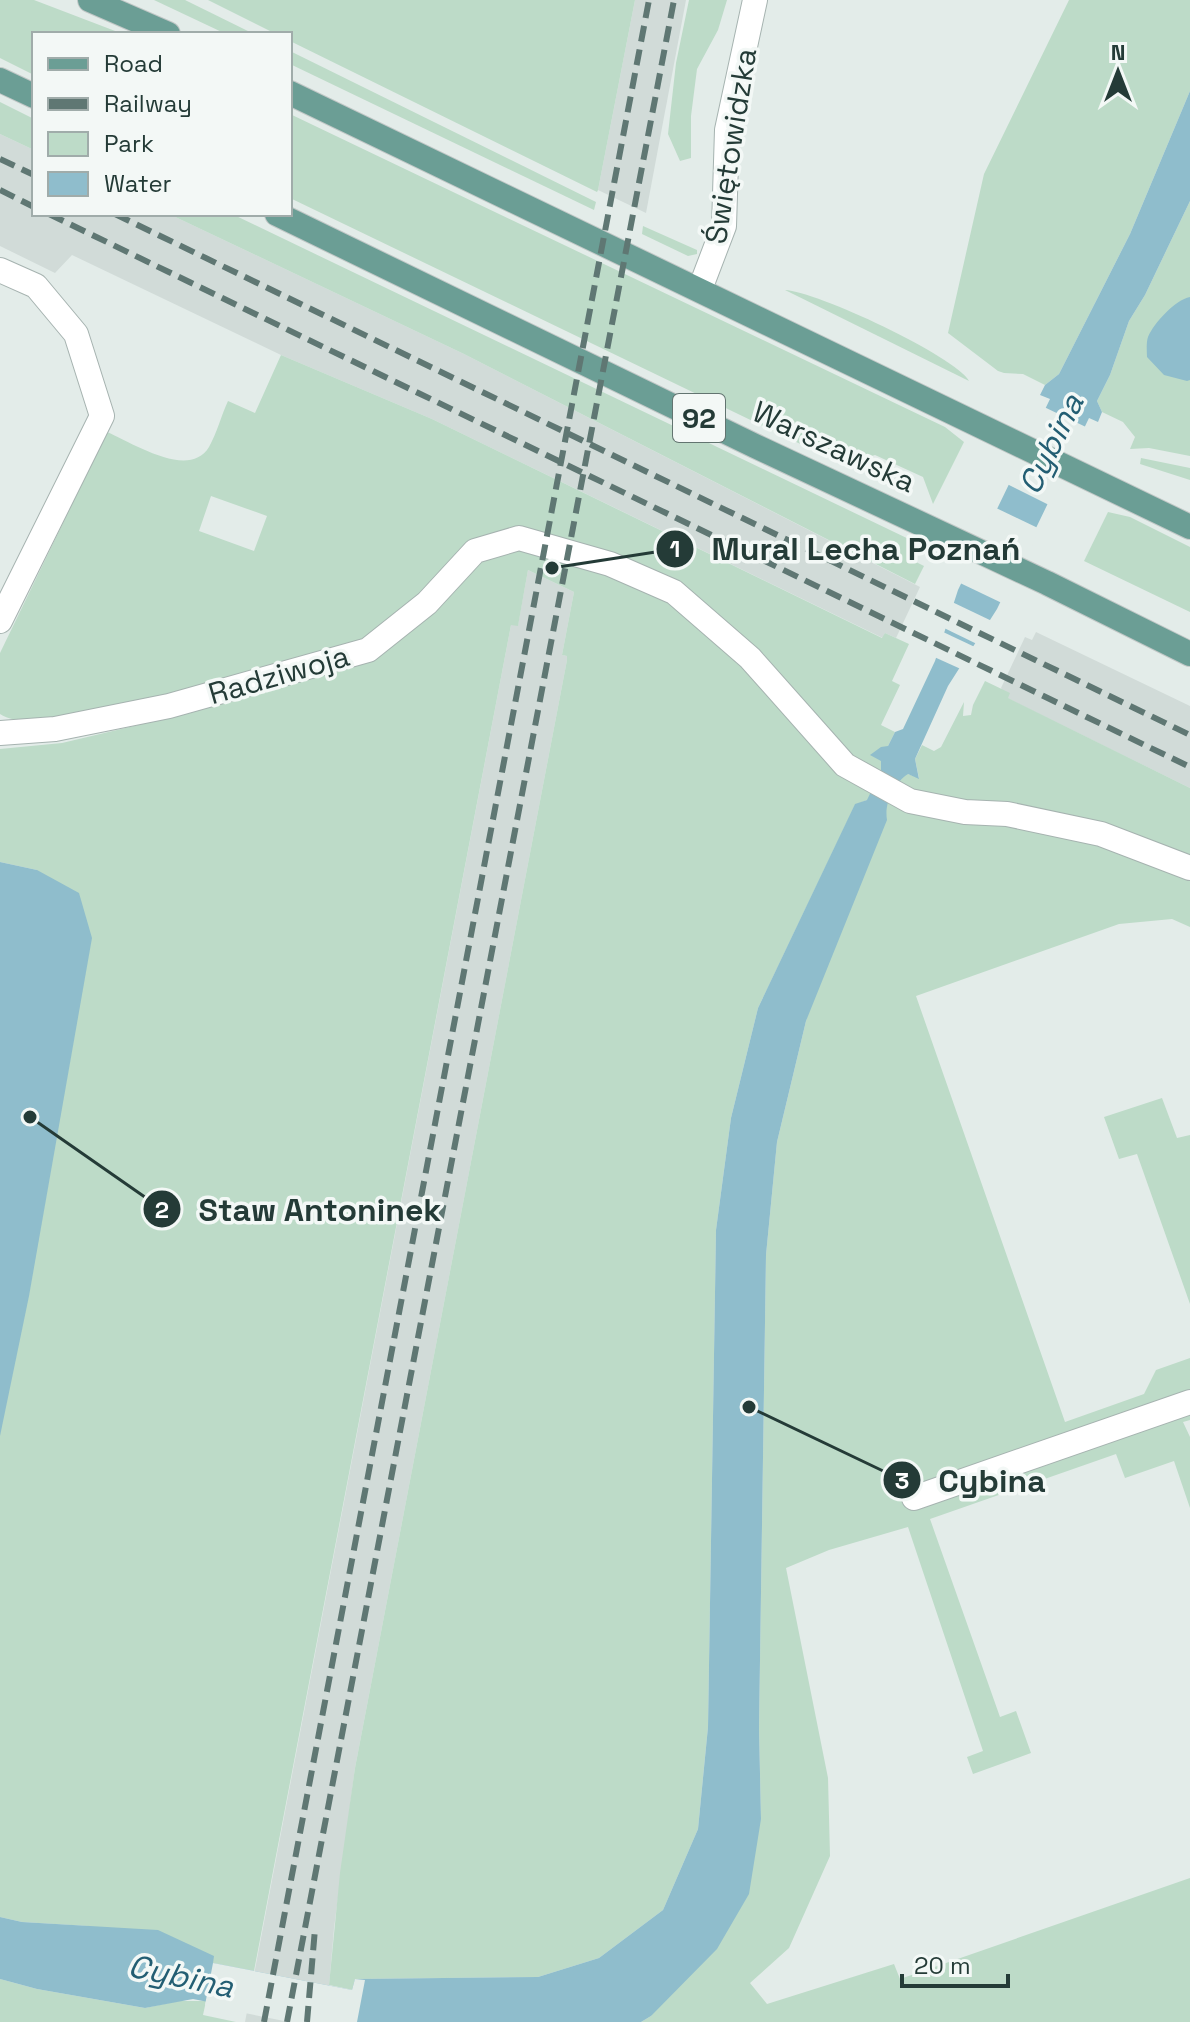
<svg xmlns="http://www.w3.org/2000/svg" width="1190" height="2022" font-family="'Space Grotesk',sans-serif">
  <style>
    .built { fill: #d1dbd8 }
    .green { fill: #bddbc8; fill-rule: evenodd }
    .water { fill: #8fbdcc }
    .pier { fill: #e3ece9 }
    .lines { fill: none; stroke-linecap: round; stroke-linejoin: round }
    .street-casing { stroke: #a6b3b0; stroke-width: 26 }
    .primary-casing { stroke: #c2c8c7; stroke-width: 26 }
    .street { stroke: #fff; stroke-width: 24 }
    .primary { stroke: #6b9e95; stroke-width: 24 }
    .rail { stroke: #5f7773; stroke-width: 6; stroke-dasharray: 16 8; stroke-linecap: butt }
    .labels { text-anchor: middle; stroke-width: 7; stroke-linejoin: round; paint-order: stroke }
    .shield { fill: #f3f8f6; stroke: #627470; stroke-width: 2 }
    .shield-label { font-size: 28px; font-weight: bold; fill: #243b37 }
    .street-label { font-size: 30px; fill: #243b37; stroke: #f3f8f6 }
    .water-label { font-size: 32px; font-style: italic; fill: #235e73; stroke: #f3f8f6 }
    .leader { fill: none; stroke: #243b37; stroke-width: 3 }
    .callout-dot { fill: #243b37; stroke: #f3f8f6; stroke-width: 3 }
    .mark-label { font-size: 24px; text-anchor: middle; font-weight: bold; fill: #fff }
    .callout-label { font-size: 32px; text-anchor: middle; font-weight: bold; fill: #243b37; stroke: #f3f8f6; stroke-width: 7; stroke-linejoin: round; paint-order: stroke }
  </style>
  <rect width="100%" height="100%" fill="#e3ece9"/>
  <g class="built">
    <polygon points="635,0 686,0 646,213 598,190"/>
    <polygon points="0,134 34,150 34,214 169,214 464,354 920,587 896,638 885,633 883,638 432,419 281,355 72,255 55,273 0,246"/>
    <polygon points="528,570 574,592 562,655 567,656 567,660 355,1768 334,1928 326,2022 245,2022 511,625 518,625"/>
    <polygon points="1036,632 1190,706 1190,788 1007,698 1001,688 1025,637 1032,640"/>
  </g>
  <g class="green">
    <polygon points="0,0 34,0 123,34 34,34 34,75 0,58"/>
    <polygon points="154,0 185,0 254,34 226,34"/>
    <polygon points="208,0 635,0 598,190 597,192 290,41 290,34 276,34"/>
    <polygon points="689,0 727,0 718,30 697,69 691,116 691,158 680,161 668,134 676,63"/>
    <polygon points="1069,0 1190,0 1190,91 1130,234 1059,374 1045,385 1023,374 1004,373 998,371 948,333 984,174"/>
    <polygon points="290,51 596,202 594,210 290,64"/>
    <polygon points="0,102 34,119 34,150 0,134"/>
    <polygon points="290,114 945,427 964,442 933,504 923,477 875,455 844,465 290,198"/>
    <polygon points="1190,201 1190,456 1149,448 1130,449 1135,437 1123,422 1102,412 1097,401 1110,375 1129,321 1145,295"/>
    <polygon points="169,214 232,214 915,542 908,558 924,566 915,584 464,354"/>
    <polygon points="643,226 697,250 697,254 688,256 642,234"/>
    <path d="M785,290C816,291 955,356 969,381Z"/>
    <path d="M281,355L432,419L882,638L885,633L909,644L892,681L900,685L881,725L895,732L888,746L908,774L919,778L915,759L922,745L934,751L941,747L964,702L963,716L971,715L973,705L985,681L1010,693L1008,698L1190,788V927L1172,919L1119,924L916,996L1065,1422L1144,1394L1156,1370L1190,1358V1420L1183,1422L1190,1437V1508L1174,1461L1125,1478L1116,1454L930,1519L1000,1717L1016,1711L1031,1753L973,1774L967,1757L983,1751L908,1527L829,1550L786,1568L828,1778L830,1856L789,1948L750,1983L767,2004L894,1964L900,1979L1190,1878V2022H641L651,2016L761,1819L759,1728L766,1255L777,1142L806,1021L867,800L855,805L758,1008L731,1118L716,1230L708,1727L698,1829L663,1910L599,1958L538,1977L355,1979L353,1990L329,1985L340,1873L355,1768L567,660V656L562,655L574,592L528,570L518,626L511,625L254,1971L213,1963L88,1926L22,1922L0,1917V1385L37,870L0,862V749L62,743L176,716L171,693C133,702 32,736 0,714V653L107,432C133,443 189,480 209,447C217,433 221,416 228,401L255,413ZM211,496L267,516L254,551L199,531Z"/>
    <polygon points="1141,458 1190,468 1190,480 1140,464"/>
    <polygon points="1108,512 1130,517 1190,547 1190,612 1084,561"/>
    <polygon points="1162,1098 1177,1138 1190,1135 1190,1304 1137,1154 1119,1159 1104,1117"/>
    <polygon points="0,1979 37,1989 145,2008 178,2001 206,2001 203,2015 236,2022 0,2022"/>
  </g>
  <g class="water">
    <path d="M1190,91V201L1145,295L1129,321L1110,375L1097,401L1102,412L1098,422L1089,418L997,609L948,686L915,759L919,779L908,774C894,783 884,803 887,820L806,1021L777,1142L766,1255L759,1728L761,1819L749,1894L717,1949L651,2016L641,2022H309L193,1999L145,2008L37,1989L0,1979V1917L22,1922L158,1930L214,1956L213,1963L352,1990L355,1979L538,1977L599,1958L663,1910L698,1829L708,1727L716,1230L731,1118L758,1008L855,804L867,800L881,771V761L870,755L881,747L888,746L895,732L903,729L935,661L958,590L1050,399L1040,395L1045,385L1059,374L1130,234Z"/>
    <path d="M1190,297V380L1187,381L1164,375L1147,357C1147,351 1146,343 1148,337C1154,323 1175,300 1190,297Z"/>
    <polygon points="0,862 37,870 79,893 92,938 29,1296 0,1436"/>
  </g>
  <g class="pier">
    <polygon points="1042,406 1088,428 1051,506 1005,483"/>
    <polygon points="994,507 1040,529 1004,604 958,582"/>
    <polygon points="950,601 994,622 979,645 942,627"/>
    <polygon points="941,631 977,648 963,670 932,656"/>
    <polygon points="213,1963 352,1990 355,1979 365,1980 357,2022 289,2022 205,2005"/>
  </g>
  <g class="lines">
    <g class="street-casing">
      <g id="street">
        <polyline points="0,270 36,286 76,334 102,416 0,621"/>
        <polyline points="700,289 724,226 727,130 755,0"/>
        <polyline points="0,733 55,729 169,706 368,650 427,603 475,551 519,538 610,564 674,592 750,658 845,765 910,801 965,812 1007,814 1101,834 1190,868"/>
        <polyline points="914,1498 1190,1402"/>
      </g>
    </g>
    <g class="primary-casing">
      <g id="primary">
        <polyline points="90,0 168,34"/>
        <polyline points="0,80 34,96"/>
        <polyline points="290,93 1190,527"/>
        <polyline points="277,214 755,446 1047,583 1190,654"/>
      </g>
    </g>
    <use href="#street" class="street"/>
    <use href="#primary" class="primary"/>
    <g class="rail">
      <polyline points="0,159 34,175"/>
      <polyline points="0,190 34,207"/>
      <polyline points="49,214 1190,767"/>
      <polyline points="115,214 1190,735"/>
      <polyline points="264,2022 649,0"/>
      <polyline points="287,2022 674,0"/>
      <polyline points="307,2022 315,1929"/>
    </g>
  </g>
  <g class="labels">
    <rect class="shield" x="673" y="394" width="52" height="48" rx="6"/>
    <g class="shield-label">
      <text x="699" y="428">92</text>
    </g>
    <g class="street-label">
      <text transform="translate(731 146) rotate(-81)" y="10">Świętowidzka</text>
      <text transform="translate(834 447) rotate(25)" y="10">Warszawska</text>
      <text transform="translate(279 675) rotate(-16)" y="10">Radziwoja</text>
    </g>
    <g class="water-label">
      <text transform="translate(1051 444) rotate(-64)" y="11">Cybina</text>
      <text transform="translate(181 1976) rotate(12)" y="11">Cybina</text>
    </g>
  </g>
  <path class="leader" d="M552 568L675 549M30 1117L162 1209M749 1407L902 1480"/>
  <g class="callout-dot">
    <circle cx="552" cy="568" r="8"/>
    <circle cx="30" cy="1117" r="8"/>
    <circle cx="749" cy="1407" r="8"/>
    <circle cx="675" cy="549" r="20"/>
    <circle cx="162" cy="1209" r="20"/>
    <circle cx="902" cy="1480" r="20"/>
  </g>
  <g class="mark-label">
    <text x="675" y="557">1</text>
    <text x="162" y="1218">2</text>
    <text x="902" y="1489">3</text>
  </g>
  <g class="callout-label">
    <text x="866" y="560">Mural Lecha Poznań</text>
    <text x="320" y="1221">Staw Antoninek</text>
    <text x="992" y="1492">Cybina</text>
  </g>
  <rect x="32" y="32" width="260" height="184" fill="#f3f8f6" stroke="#a0acaa" stroke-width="2"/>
  <rect x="48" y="58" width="40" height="12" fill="#6b9e95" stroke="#a0acaa" stroke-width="2"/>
  <text x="104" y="72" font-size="24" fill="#243b37">Road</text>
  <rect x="48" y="98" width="40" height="12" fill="#5f7773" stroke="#a0acaa" stroke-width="2"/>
  <text x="104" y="112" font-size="24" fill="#243b37">Railway</text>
  <rect x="48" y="132" width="40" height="24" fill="#bddbc8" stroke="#a0acaa" stroke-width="2"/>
  <text x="104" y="152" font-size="24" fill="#243b37">Park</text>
  <rect x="48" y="172" width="40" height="24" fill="#8fbdcc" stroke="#a0acaa" stroke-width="2"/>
  <text x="104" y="192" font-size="24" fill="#243b37">Water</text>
  <g transform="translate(1118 72)" stroke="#f3f8f6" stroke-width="6" paint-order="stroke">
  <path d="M0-6L14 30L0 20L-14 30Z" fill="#243b37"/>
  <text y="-12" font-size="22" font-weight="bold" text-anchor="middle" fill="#243b37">N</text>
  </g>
  <path d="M902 1974v12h106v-12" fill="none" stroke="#243b37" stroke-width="4"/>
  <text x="914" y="1974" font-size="24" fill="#243b37" stroke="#f3f8f6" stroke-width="6" paint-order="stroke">20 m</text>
</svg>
